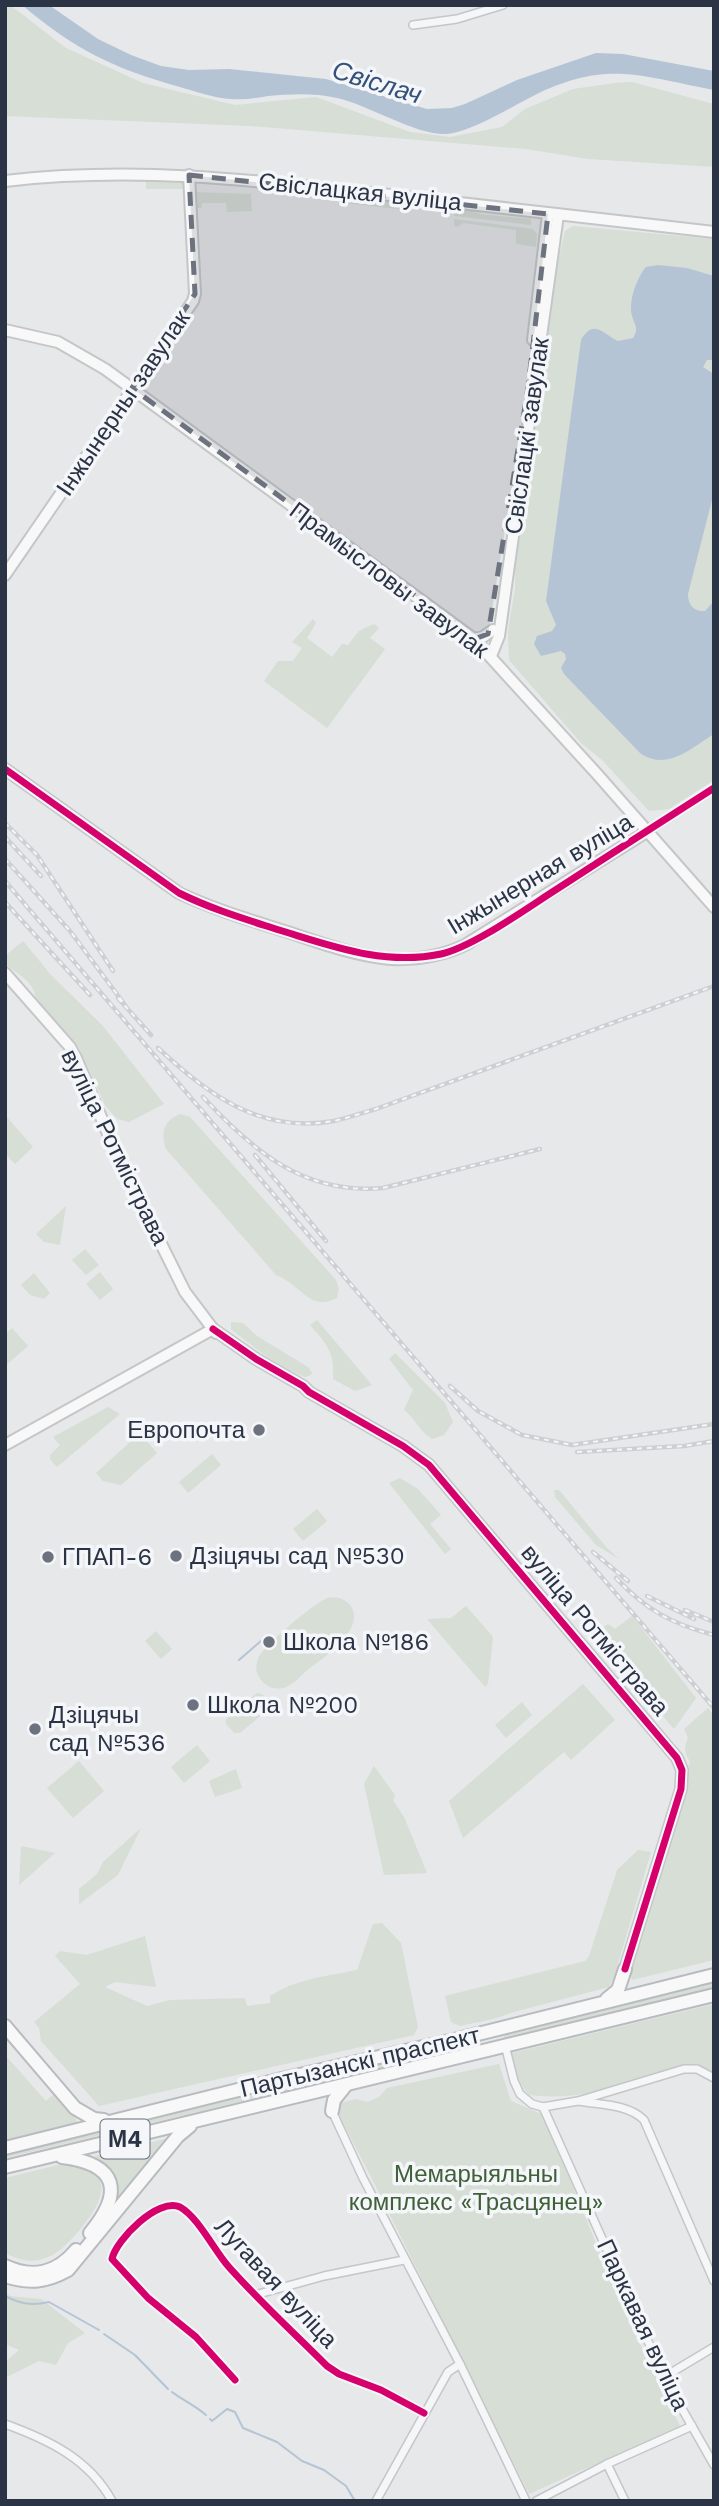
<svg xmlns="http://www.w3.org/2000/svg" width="719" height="2506" font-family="'Work Sans',sans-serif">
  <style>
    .green { fill: #d6ded6 }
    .water { fill: #b4c4d5 }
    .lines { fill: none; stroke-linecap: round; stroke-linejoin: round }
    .stream { stroke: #b4c4d5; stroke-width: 2 }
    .street-casing { stroke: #c4c6c8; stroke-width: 10 }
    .secondary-casing { stroke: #c4c6c8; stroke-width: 14 }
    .highway-casing { stroke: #b8bbbf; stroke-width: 16 }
    .street { stroke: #f5f6f7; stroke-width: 7 }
    .secondary { stroke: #f8f8f8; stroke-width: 10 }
    .highway { stroke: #f8f8f8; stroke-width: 12 }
    .rail-casing { stroke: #cecfd2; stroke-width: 4.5 }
    .rail { stroke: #f4f6f9; stroke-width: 2; stroke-dasharray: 5; stroke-linecap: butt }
    .cycleway-casing { stroke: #f4f6f9; stroke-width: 11 }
    .cycleway { stroke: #d6006c; stroke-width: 7 }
    .marked { fill: #6c737f; fill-opacity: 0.2; stroke: #6c737f; stroke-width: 5; stroke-dasharray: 14 9; stroke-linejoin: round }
    .poi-dot { fill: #6c737f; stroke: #f4f6f9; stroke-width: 2.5 }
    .labels { text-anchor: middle; stroke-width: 7; stroke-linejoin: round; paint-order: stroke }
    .shield { fill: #f4f6f9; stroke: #676e7b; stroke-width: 2 }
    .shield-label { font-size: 23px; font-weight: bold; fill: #2b3445 }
    .street-label { font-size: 24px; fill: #2b3445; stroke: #f4f6f9 }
    .poi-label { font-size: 24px; fill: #2b3445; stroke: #f4f6f9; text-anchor: start }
    .park-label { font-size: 24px; fill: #3f6038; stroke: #f4f6f9 }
    .water-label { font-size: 26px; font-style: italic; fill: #345279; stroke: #f4f6f9 }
  </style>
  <rect width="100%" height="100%" fill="#e6e8ea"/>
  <g class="green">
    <polygon points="5,5 10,5 66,48 143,83 235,105 316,97 410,132 450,137 502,127 525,109 573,89 615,83 632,82 714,104 714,167 588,159 526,149 250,126 5,116"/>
    <polygon points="146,179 185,181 186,189 146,189"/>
    <polygon points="196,192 251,194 252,211 227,212 226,203 202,203 202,208 196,208"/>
    <polygon points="347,195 399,201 399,209 343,203"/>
    <polygon points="459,206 481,214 531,219 531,225 454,216 454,209"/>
    <polygon points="454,219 533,229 537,234 536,247 516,244 516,230 463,223 458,227 454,226"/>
    <polygon points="573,226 714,239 714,780 669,809 649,811 602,760 581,743 509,660 508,631 515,589 515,552 549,304 565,231"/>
    <polygon points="313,619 316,623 307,638 332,657 342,644 348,645 359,631 374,624 379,628 370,638 385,649 327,728 264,681 278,661 293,661 302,648 292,642"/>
    <path d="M23,941L51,975L103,1026L164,1104L129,1122L117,1119L105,1105L79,1048L36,998C32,978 18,976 5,963V956Z"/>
    <path d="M180,1114L190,1117L336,1280L339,1289L337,1298C309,1312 302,1285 276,1275L166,1149C160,1132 164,1121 180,1114Z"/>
    <polygon points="5,1115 33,1147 15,1164 5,1153"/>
    <polygon points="66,1206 60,1245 44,1242 36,1234"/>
    <polygon points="85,1249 99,1265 86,1275 72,1260"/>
    <polygon points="100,1272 113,1289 100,1300 86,1284"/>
    <polygon points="34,1273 50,1293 44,1299 30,1295 21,1285"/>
    <path d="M317,1320L372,1385L355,1391L333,1379C335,1353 327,1344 310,1325Z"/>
    <path d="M231,1322L243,1323L257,1336L308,1367L312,1373L311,1375L305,1377C278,1366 254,1348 231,1329Z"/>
    <polygon points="12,1328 28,1346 5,1366 5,1334"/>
    <path d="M395,1353L445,1403L453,1422L444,1435L432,1439C419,1431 416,1419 404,1410L413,1390L389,1359Z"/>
    <polygon points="108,1407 120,1414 57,1467 50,1459 50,1455 60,1445 53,1437"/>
    <polygon points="140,1433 157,1453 121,1485 103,1481 96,1473"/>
    <polygon points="212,1454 221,1465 188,1493 179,1482"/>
    <polygon points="400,1478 418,1489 441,1515 430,1524 451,1549 445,1554 389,1483"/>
    <polygon points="554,1490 559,1490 607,1548 619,1559 596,1545 555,1497"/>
    <polygon points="317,1509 327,1521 303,1541 293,1529"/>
    <path d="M330,1597C339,1597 348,1600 352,1608C364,1632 321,1659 305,1672C299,1678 292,1685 284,1688C267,1692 251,1675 258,1659C262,1647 317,1600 330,1597Z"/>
    <polygon points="466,1606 493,1637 488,1684 485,1687 427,1619 451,1618"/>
    <polygon points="632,1616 696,1698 674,1729 612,1657 609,1646 598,1631 608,1624 615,1629"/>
    <polygon points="156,1631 172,1649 161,1659 145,1641"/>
    <polygon points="583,1684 615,1720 571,1760 564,1752 463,1838 449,1801"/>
    <path d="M257,1693C263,1693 271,1701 270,1708L240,1733H234L226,1724V1719Z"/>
    <polygon points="522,1702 532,1715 506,1738 495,1725"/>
    <path d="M708,1708L714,1715V1960L632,1980L629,1967L683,1806L690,1761C684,1754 684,1746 688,1738L684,1729Z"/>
    <polygon points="197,1745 210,1761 184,1783 171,1767"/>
    <polygon points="79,1761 104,1791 73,1818 47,1788"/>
    <polygon points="374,1766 395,1795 393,1800 404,1817 427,1873 384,1875 364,1784"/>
    <polygon points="236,1769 242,1788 215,1797 209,1781"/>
    <polygon points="141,1828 118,1875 79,1904 79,1889 97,1874 103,1862"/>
    <polygon points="21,1846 55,1853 19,1885"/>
    <path d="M638,1850L651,1852L615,1974L609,1987L510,2013C494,2020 477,2022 460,2026L451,2022L445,1996L585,1961L589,1956L617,1870Z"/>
    <path d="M382,1923L401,1943L418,2027L414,2035L99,2106L41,2041L39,2028L34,2022L80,1984L55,1956L60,1951L87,1955L145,1936L156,1987L115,1982L105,1987L147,2006L170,2000L245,1998L247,2006L270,2003V1996C296,1979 327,1976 357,1970L373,1924Z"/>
    <polygon points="714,1983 714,1988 503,2038 507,2033"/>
    <path d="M714,2004V2074L703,2067L695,2066C643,2081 584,2102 529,2095C519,2083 512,2070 512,2053Z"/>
    <polygon points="490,2037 494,2037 455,2050 5,2158 5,2154"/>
    <polygon points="5,2055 46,2101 54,2094 58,2094 77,2120 75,2124 5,2140"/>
    <polygon points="499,2064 511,2101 544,2115 621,2305 680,2426 529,2494 369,2173 335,2108 336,2104 356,2099 367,2102 379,2097 387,2088"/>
    <path d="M169,2138L113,2208C117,2181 116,2173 94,2156Z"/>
    <path d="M66,2163C113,2171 108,2195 82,2227C70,2241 58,2256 39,2260C27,2262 18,2259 7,2254L5,2178Z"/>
    <polygon points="5,2293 10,2296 41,2299 85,2333 68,2343 56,2365 39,2361 5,2378 5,2362 19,2350 5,2344"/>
  </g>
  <g class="water">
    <path d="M22,5H49L98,39L131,55L161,66L189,70L229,69L326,79L427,109L452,108L465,104L517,80L596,53L623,54L714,71V90C642,77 610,60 539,93C514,105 472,132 447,134C417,136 369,105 337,98C314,93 292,94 268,96C256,98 244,100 231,99C214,98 197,92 180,87C112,68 76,50 22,5Z"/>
    <path d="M658,265L687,268L714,276V360H707L703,367L714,374V492L688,594C688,605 694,612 705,611L714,601V734C691,748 668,771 641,754L564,674L561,668L566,659L565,654L561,651L541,656L534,644L537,636L552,631L556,625L546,601L581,340C594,318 603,334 618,341L633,338C639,328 635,326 632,316C628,302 637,277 646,267Z"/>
  </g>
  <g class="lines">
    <g class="stream">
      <polyline points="239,1660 262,1640"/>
      <path d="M5,2296C21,2304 31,2306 49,2302L99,2330"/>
      <polyline points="104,2334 135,2355 168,2389"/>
      <path d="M172,2392C184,2401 193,2404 206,2415"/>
      <polyline points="210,2419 212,2421 227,2409 235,2412 243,2428 277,2442 302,2461 324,2470 346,2486 355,2501"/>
    </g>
    <g class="street-casing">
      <g id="street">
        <polyline points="413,25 457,19 503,5"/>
        <polyline points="648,831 714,788"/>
        <polyline points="505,2045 514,2081 520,2094 532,2104 543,2107 578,2101 684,2069 697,2069 714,2078"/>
        <path d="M579,2101C600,2105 628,2104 644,2120L714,2281"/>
        <polyline points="543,2107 664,2377 714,2465"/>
        <polyline points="332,2111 363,2178 460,2364 526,2501"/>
        <polyline points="255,2295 324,2276 404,2260"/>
        <polyline points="664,2377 714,2347"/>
        <path d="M235,2380L196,2337L148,2298L112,2259C116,2240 158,2197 180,2207C198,2217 214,2250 228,2266C259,2301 294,2333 327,2366L339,2374L381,2390L424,2413"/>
        <path d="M5,2424C49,2440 89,2459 112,2501"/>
        <polyline points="607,2464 625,2501"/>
        <polyline points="376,2501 448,2372 460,2364"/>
        <polyline points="536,2501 607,2464 692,2426"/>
      </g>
    </g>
    <g class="secondary-casing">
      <g id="secondary">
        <path d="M5,181C144,165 270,182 408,197C510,209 612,220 714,232"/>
        <polyline points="5,330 58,342 105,369 474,639 597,774 714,907"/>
        <polyline points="533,340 548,214"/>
        <polyline points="5,575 193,301 195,294 189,175"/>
        <polyline points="474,639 483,637 493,630"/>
        <polyline points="491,656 499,636 558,215"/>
        <path d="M5,769L179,893C215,910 253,921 291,933C323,944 357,956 391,959C416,960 442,956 465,945L648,831"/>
        <polyline points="5,973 70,1047 76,1058 117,1155 185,1292 216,1333"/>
        <polyline points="213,1329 256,1359 303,1386 309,1392 403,1446 429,1465 677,1758 682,1770 681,1789 625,1969"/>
        <polyline points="5,1445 213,1329"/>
      </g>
    </g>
    <g class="highway-casing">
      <g id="highway">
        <polyline points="607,1999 618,1990 625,1969"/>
        <polyline points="5,2026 75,2108 94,2119 104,2120"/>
        <polyline points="332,2111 334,2100 346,2085"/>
        <polyline points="5,2148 282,2079 454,2040 714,1975"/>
        <path d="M62,2157C118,2164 124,2192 90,2233"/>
        <polyline points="5,2167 714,1995"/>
        <path d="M5,2266C32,2279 57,2273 76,2250"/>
        <path d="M5,2276C30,2284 46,2282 68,2270L178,2136L190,2126"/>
      </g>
    </g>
    <use href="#street" class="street"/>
    <use href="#secondary" class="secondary"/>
    <use href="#highway" class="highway"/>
    <g class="rail-casing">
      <g id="rail">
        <polyline points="5,823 37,855 113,971"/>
        <polyline points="5,837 41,876"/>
        <polyline points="5,859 70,931 125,1005"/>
        <polyline points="5,881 714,1708"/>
        <polyline points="5,902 90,995"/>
        <polyline points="118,998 151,1035"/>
        <path d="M158,1048C209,1095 260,1134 334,1121C348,1118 362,1113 376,1109L714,986"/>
        <path d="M203,1097C253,1151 304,1195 383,1188L540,1149"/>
        <polyline points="255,1155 326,1241"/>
        <polyline points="450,1386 478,1411 522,1435 572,1445 714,1424"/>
        <polyline points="577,1452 684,1446 714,1441"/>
        <polyline points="593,1552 628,1581"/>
        <path d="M616,1578C646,1610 672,1624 714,1635"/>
        <polyline points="647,1596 694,1619"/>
        <polyline points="685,1610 714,1622"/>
      </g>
    </g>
    <use href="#rail" class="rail"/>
    <g class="cycleway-casing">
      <g id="cycleway">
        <path d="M5,769L179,893C211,909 245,919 279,930C332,946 384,966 441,954C473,947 527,908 557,889C609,855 661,822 714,788"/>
        <polyline points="213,1329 256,1359 303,1386 309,1392 403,1446 429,1465 677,1758 682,1770 681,1789 625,1969"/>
        <path d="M235,2380L196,2337L148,2298L112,2259C116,2240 158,2197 180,2207C198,2217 214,2250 228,2266C259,2301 294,2333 327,2366L339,2374L381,2390L424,2413"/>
      </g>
    </g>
    <use href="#cycleway" class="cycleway"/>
  </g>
  <path class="marked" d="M189,175L548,214L528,388L488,634L474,639L132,388L195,294Z"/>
  <g class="poi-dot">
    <circle cx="259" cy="1430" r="7"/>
    <circle cx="176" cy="1556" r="7"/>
    <circle cx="48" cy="1557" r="7"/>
    <circle cx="269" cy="1642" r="7"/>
    <circle cx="193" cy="1705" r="7"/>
    <circle cx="35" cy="1729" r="7"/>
  </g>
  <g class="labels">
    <rect class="shield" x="100.5" y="2119.5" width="49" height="39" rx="5"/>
    <g class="shield-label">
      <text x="125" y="2147">М4</text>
    </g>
    <g class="street-label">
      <text transform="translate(360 192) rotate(6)" y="8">Свіслацкая вуліца</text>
      <text transform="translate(123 403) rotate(-56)" y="8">Інжынерны завулак</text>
      <text transform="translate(527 436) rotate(-82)" y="8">Свіслацкі завулак</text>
      <text transform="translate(389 580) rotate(37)" y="8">Прамысловы завулак</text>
      <text transform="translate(540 874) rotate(-31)" y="8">Інжынерная вуліца</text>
      <text transform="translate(115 1147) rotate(64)" y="8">вуліца Ротмістрава</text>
      <text transform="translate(595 1630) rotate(50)" y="8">вуліца Ротмістрава</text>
      <text transform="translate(360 2062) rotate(-13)" y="8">Партызанскі праспект</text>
      <text transform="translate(276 2283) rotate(47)" y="8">Лугавая вуліца</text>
      <text transform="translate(643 2325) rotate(65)" y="8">Паркавая вуліца</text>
    </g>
    <g class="poi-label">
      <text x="245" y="1438" text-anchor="end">Европочта</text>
      <text x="190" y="1564">Дзіцячы сад №530</text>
      <text x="62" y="1565">ГПАП-6</text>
      <text x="283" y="1650">Школа №186</text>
      <text x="207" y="1713">Школа №200</text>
      <text x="49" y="1723">Дзіцячы<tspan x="49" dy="28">сад №536</tspan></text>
    </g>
    <g class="park-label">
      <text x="476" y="2182">Мемарыяльны<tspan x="476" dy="28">комплекс «Трасцянец»</tspan></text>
    </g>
    <g class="water-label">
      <text transform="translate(377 82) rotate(17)" y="9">Свіслач</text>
    </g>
  </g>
  <rect width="719" height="2506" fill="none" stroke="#2b3445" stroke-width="14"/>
</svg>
